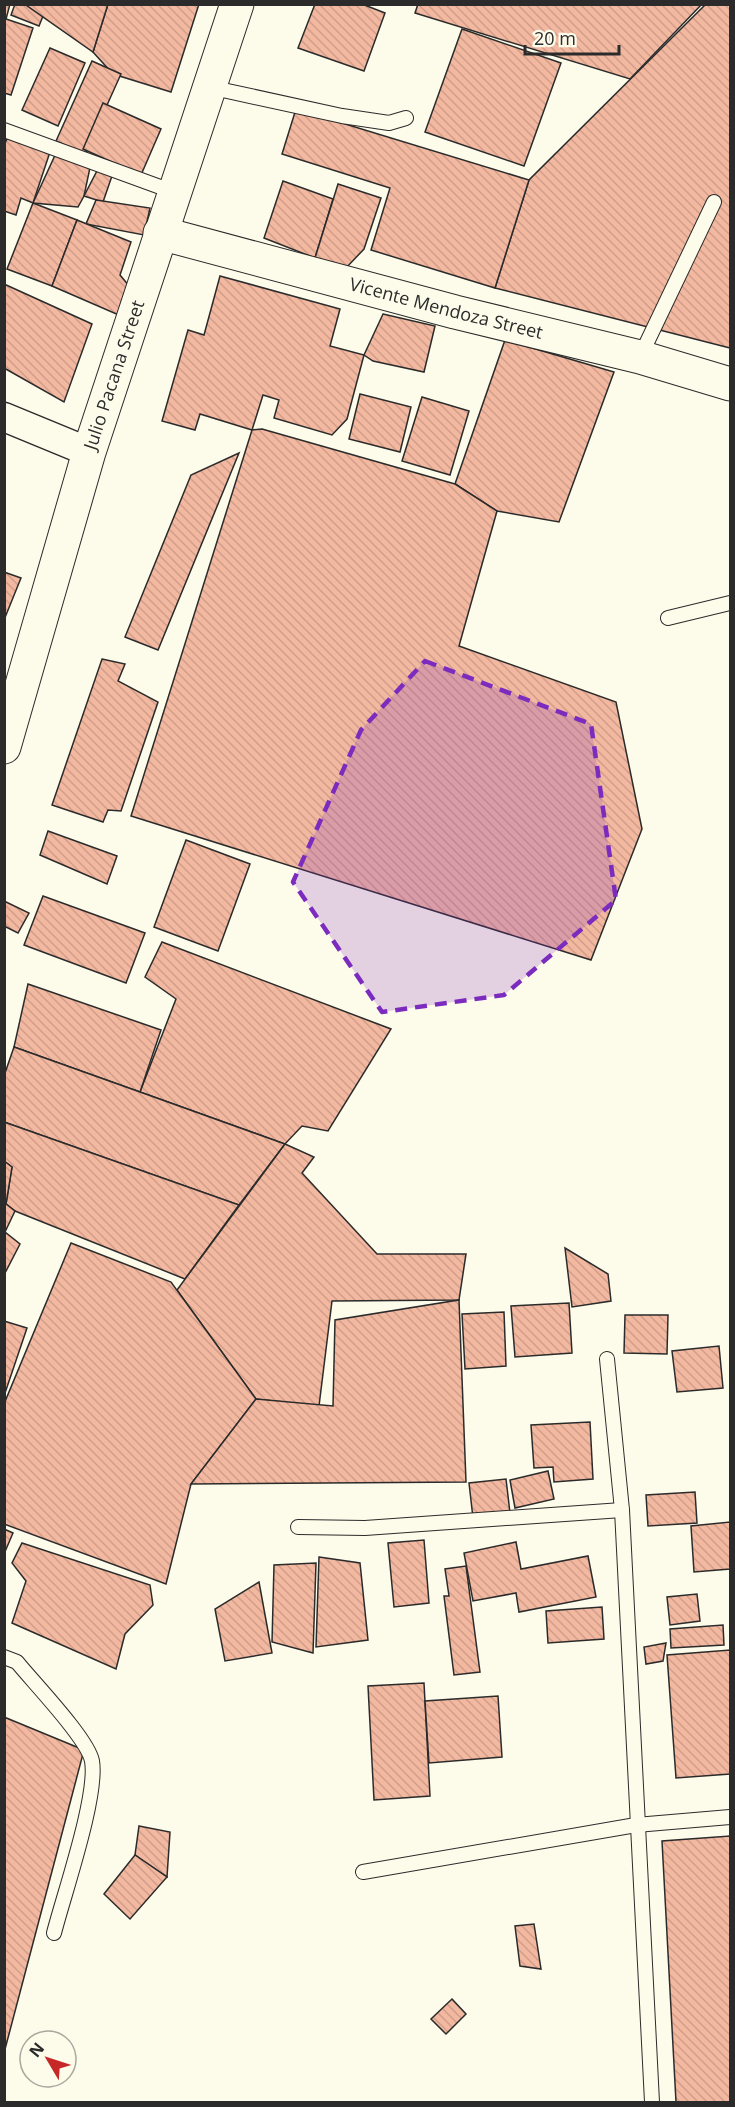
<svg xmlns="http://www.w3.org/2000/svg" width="735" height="2107" font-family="'Open Sans',sans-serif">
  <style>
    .building { fill: url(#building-back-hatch); stroke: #2b2b2b; stroke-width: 1.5 }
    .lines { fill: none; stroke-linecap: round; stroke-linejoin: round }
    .lane-casing { stroke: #2b2b2b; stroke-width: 16 }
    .street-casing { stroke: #2b2b2b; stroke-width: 31 }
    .primary-casing { stroke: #2b2b2b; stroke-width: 35 }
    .lane { stroke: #fdfbea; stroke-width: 14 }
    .street { stroke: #fdfbea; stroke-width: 28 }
    .primary { stroke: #fdfbea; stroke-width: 33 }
    .marked { fill: #7b2cbf; fill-opacity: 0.2; stroke: #7b2cbf; stroke-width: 4.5; stroke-dasharray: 12 8; stroke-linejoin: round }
    .labels { text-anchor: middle; stroke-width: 4.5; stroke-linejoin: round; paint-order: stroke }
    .street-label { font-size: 18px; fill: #2b2b2b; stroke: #fdfbea }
  </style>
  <defs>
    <pattern id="building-back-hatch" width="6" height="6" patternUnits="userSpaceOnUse" patternTransform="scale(1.5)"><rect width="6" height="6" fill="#f2b8a0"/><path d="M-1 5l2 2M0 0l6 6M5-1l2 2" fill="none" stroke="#d09e8a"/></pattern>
  </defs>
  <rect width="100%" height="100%" fill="#fdfbea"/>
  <g class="building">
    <polygon points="4,4 10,4 6,19 33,28 11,95 4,93"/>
    <polygon points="15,4 47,6 39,26 11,15"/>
    <polygon points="108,4 199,4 171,92 113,74 93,52"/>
    <polygon points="108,4 93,52 26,5 26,4"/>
    <polygon points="315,4 362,4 385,13 364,71 298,48"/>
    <polygon points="418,4 702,4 630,79 415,13"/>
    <polygon points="706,4 730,4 730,348 495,288 529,180"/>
    <polygon points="462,29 561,63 524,166 425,132"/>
    <polygon points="50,48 85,63 58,126 22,110"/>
    <polygon points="92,61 121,74 85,154 56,141"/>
    <polygon points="103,103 161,129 141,175 83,149"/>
    <polygon points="296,109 529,180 495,288 371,250 390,188 282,154"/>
    <polygon points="8,137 50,152 33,203 21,198 16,215 4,211 4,145"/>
    <polygon points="57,151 91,163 84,196 78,207 33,203"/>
    <polygon points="99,167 113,173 103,202 84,196"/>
    <polygon points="283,181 333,199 315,258 264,238"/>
    <polygon points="338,184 381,198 364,249 346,268 315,258"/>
    <polygon points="96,200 150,208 144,235 86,224"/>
    <polygon points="33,203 77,220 52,286 7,269"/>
    <polygon points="77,220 131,242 120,275 130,287 121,316 52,286"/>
    <polygon points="220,276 340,309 330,346 364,355 347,419 332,435 274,418 279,400 263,395 252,430 200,414 195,430 162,421 188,330 204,335"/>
    <polygon points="4,284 92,324 64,402 4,368"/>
    <polygon points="383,314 435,326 424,372 373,361 364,355"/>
    <polygon points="505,340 614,372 559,522 497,511 455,484"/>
    <polygon points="360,394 411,407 400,452 349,439"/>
    <polygon points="422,397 469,411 450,475 402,461"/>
    <polygon points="262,429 455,484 497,511 459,646 616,702 642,829 591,960 131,816 252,430"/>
    <polygon points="239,453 158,650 125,637 191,475"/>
    <polygon points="4,572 21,578 4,620"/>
    <polygon points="102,659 125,664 118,681 158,702 121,811 108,810 103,822 52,805"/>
    <polygon points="48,831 117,856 107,884 40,855"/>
    <polygon points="186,840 250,864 218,951 154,927"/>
    <polygon points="43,896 145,933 126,983 24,945"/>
    <polygon points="4,901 29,913 18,933 4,926"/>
    <polygon points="162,942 391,1029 328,1131 302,1126 285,1144 140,1092 176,999 145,977"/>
    <polygon points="28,984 161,1030 140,1092 14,1047"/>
    <polygon points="14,1047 140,1092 285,1144 239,1205 4,1122 4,1076"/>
    <polygon points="4,1122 239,1205 185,1279 15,1211 6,1204 12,1167 4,1161"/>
    <polygon points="285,1144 314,1157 302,1173 377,1254 466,1254 459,1300 332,1301 319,1406 256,1399 177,1290"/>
    <polygon points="4,1161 12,1167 6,1204 15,1211 5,1232 20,1244 4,1275"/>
    <polygon points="71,1243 171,1282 256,1399 191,1484 166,1584 4,1524 4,1404"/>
    <polygon points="565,1248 608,1274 611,1301 572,1307"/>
    <polygon points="459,1300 466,1482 191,1484 256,1399 333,1406 335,1320"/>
    <polygon points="569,1303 572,1353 515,1357 511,1306"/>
    <polygon points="504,1312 506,1366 465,1369 462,1314"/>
    <polygon points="625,1315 668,1315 667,1354 624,1353"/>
    <polygon points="4,1321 27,1328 4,1396"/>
    <polygon points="719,1346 723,1388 677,1392 672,1351"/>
    <polygon points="590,1422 593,1479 554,1482 553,1467 534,1468 531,1425"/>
    <polygon points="548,1471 554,1499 515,1508 510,1480"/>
    <polygon points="506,1479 510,1513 473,1518 469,1483"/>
    <polygon points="695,1492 697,1523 648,1526 646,1495"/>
    <polygon points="730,1522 730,1569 694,1572 691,1526"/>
    <polygon points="4,1529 13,1533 4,1554"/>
    <polygon points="424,1540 429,1603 394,1607 388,1543"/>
    <polygon points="516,1542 521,1569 588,1556 596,1597 519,1612 516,1593 473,1601 464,1553"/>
    <polygon points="22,1543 150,1585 153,1605 125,1634 116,1669 12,1623 26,1581 12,1563"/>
    <polygon points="319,1557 360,1563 368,1640 316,1647"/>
    <polygon points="316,1563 313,1653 272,1642 274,1565"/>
    <polygon points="466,1566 480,1672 454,1675 444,1596 449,1596 445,1569"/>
    <polygon points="259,1582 272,1653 225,1661 215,1609"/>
    <polygon points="697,1594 700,1621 670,1625 667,1597"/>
    <polygon points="602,1607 604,1639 548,1643 546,1611"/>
    <polygon points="723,1625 724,1645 671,1648 670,1629"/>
    <polygon points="666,1643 663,1661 646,1664 644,1647"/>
    <polygon points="730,1650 730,1774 676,1778 667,1655"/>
    <polygon points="424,1683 430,1796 374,1800 368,1686"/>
    <polygon points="498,1696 502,1757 429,1763 425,1701"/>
    <polygon points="4,1717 84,1750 4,2053"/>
    <polygon points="139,1826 170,1832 167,1877 135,1855"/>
    <polygon points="730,1836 730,2102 676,2102 662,1841"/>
    <polygon points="135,1855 167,1877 130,1919 104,1894"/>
    <polygon points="534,1924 541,1969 520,1966 515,1926"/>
    <polygon points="452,1999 466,2014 446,2034 431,2019"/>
  </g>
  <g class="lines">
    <g class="lane-casing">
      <g id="lane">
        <polyline points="209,87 342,116 389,123 406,118"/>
        <polyline points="4,130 174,192"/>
        <polyline points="640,357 714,202"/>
        <polyline points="668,618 730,603"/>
        <polyline points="607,1359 622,1510 652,2102"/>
        <polyline points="298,1527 365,1528 622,1510"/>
        <path d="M4,1657L17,1662C33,1682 88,1739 92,1761C98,1796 64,1894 54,1933"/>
        <polyline points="363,1872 636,1825 730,1817"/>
      </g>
    </g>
    <g class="street-casing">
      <polyline id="street" points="4,417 89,452"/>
    </g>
    <g class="primary-casing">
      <g id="primary">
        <path id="s1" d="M160,233L455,312L640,357L730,384"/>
        <path id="s2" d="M4,747L89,452L237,4"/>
      </g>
    </g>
    <use href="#lane" class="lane"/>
    <use href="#street" class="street"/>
    <use href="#primary" class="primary"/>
  </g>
  <path class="marked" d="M425,661L591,724L616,900L504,995L382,1012L293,882L361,730Z"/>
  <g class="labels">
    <g class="street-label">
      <text dy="6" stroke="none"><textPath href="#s1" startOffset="296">Vicente Mendoza Street</textPath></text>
      <text dy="6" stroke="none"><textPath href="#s2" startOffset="388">Julio Pacana Street</textPath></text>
    </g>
  </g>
  <rect width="735" height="2107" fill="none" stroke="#2b2b2b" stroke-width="12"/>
  <g transform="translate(48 2059) rotate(309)"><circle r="28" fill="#fdfbea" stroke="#a9a89e" stroke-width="1.5"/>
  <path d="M0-4.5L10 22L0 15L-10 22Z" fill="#c62828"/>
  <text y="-9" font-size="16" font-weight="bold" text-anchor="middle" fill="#2b2b2b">N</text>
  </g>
  <path d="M525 45v9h94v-9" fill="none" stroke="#2b2b2b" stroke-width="3"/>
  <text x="534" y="45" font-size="18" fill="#2b2b2b" stroke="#fdfbea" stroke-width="4.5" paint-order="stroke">20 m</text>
</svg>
